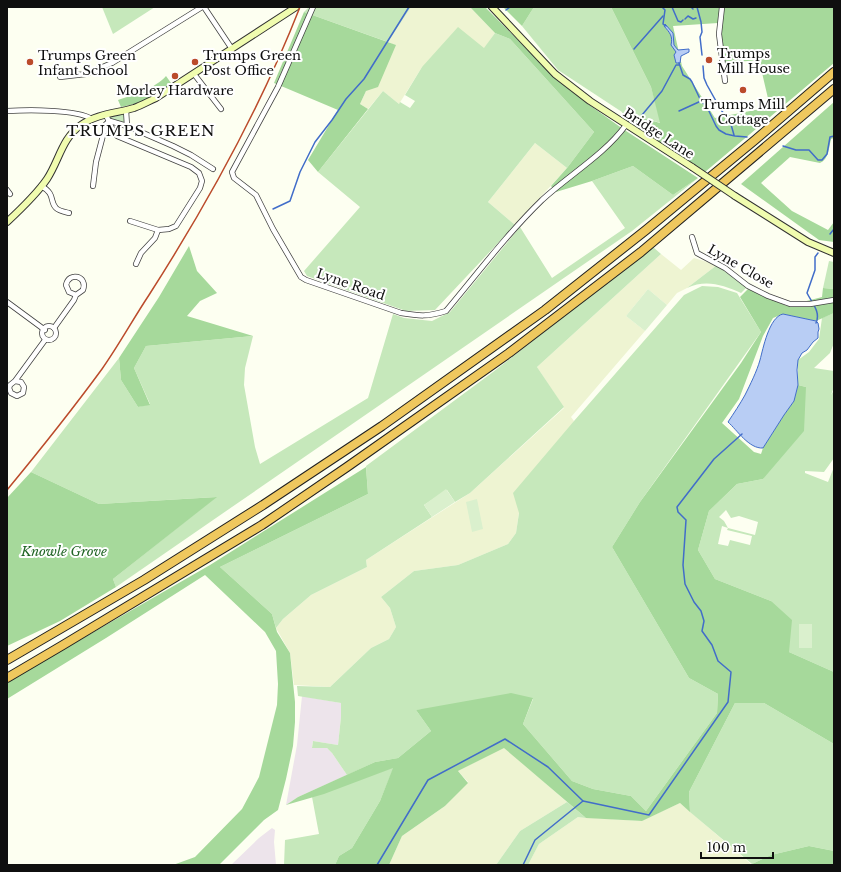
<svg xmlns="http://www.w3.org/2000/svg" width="841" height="872" font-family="'Libre Baskerville',serif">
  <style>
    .industrial { fill: #ede4eb }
    .farmland { fill: #eef4d2 }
    .green { fill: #c6e8bb; fill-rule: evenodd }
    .forest { fill: #a6d99b; fill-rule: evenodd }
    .pitch { fill: #daf0cd }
    .water { fill: #b8cdf4; stroke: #416dc9 }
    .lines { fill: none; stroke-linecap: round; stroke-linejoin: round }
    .stream { stroke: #416dc9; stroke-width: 1.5 }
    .street-casing { stroke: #424242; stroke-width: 6 }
    .secondary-casing { stroke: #313131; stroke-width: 8 }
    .highway-casing { stroke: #202020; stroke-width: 10 }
    .street { stroke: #fff; stroke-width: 4.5 }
    .secondary { stroke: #f0fcaf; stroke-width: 6 }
    .highway { stroke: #efc85e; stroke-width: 8 }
    .rail { stroke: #bb4b2b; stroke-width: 1.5 }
    .secondary-bridge-casing { stroke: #313131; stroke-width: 8; stroke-linecap: butt }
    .secondary-bridge { stroke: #f0fcaf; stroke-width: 6 }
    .poi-dot { fill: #bb4b2b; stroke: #fff; stroke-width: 1.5 }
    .labels { text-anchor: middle; stroke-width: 4; stroke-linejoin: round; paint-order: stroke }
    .poi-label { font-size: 13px; fill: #0f0f0f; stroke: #fff; text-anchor: start }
    .street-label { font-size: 13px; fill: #0f0f0f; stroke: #fff }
    .park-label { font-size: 13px; font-style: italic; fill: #216525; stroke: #fff }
    .quarter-label { font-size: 15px; letter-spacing: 1px; fill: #0f0f0f; stroke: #fff }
  </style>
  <rect width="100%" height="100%" fill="#fdfff1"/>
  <g class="industrial">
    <polygon points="302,696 341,703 341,717 338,745 313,741 312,747 327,748 332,753 347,775 298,797 286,805 297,745"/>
    <polygon points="272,828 275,830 274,842 276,865 231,865 259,838"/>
  </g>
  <g class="farmland">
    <polygon points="411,7 470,7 495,33 484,49 422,67 399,104 383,91 368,109 360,104 366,91 395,45 388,42"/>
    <polygon points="535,143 567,168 515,225 488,202"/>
    <polygon points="661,254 681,270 694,258 717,265 687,288 677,293 667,305 648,289 626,316 645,331 571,417 574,421 519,512 516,533 508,544 458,565 414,571 381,597 390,608 396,627 389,639 371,648 330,687 294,685 290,653 276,628 283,619 311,595 367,567 366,560 470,493 564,408 537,367"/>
    <polygon points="504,747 567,802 520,831 496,865 389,865 402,836 445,806 468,782 458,771"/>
    <polygon points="680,803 752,865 528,865 539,844 578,817 641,821"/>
  </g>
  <g class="green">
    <polygon points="102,7 155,7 113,34"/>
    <polygon points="309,7 411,7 388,42 304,12"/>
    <polygon points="534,7 611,7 651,87 661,123 622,112 558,70 522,26"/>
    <polygon points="458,27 484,48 495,33 510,39 594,132 567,168 535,143 488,202 515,225 435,310 406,311 307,276 304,271 360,207 318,172 383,91 399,104 400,102 410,108 415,101 405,95 422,67"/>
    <polygon points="124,113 124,123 111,120 110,118 112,116"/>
    <polygon points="633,166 673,195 698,178 632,231 116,587 113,579 216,497 99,504 31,472 119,358 121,380 138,407 150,404 134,368 146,346 253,336 245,368 244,385 255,447 260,464 368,398 393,314 404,318 432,321 450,312 520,227 552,278 625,228 592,181"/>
    <polygon points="653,247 661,254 537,367 564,407 470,493 455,502 447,490 424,505 432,517 366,560 367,567 311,595 283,619 276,628 272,614 220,567 368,494 366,466 493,372"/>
    <polygon points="829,261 834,262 834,289 823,288"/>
    <path d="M717,265L747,287L741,293C723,285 706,279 687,288Z"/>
    <polygon points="702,286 718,287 737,293 761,332 640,502 612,547 689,678 718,694 717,713 646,811 631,796 593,789 572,781 523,724 533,699 416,710 431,731 398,758 375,762 347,775 332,753 327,748 312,748 313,741 338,745 341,717 341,703 298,696 297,686 330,687 371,648 389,639 396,627 390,608 381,597 414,571 458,565 508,544 516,533 519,513 513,493 574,421 684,295"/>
    <path d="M834,313V343L830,353L814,368L834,371V387L831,395L834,390V458L824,472L805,471V473L828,482L834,467V672L789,652L771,601L715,579L698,550L709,511L737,484L763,479L806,387L798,385V360L809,352L819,339L822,318ZM726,510L731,518L739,516L758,522L755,535L728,528L724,521L719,517ZM722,526L728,528L727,530L752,536L750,545L730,540L728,546L718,544Z"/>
    <polygon points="735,703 764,703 834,744 834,851 809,846 771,855 752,864 690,812 689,792"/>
    <polygon points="394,767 380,801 352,848 339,856 335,865 284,865 285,840 319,834 312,797"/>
    <polygon points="567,802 586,818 578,817 539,844 528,865 496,865 520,831"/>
  </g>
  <g class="forest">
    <polygon points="470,7 485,7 555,77 588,104 623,129 698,178 673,195 633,166 592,181 556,192 551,186 567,168 594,132 510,39 495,33"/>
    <polygon points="503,7 534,7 522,26"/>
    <path d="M611,7H834V63L705,172L624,120L622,112L660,123L651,87ZM718,23L725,63L759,60L770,107L715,118L682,66L673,26Z"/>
    <polygon points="304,12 396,45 378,87 366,91 360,104 368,109 318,172 308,160 338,110 274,83"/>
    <path d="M166,76L171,83L169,88L139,103L121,107L118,100C133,95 156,88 166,76Z"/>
    <path d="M834,102V138L831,139C829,147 829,159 820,163L790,157L761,183L792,211L828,230L834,222V242L819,240L741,184Z"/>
    <polygon points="189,246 197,271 217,293 200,301 187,316 253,336 146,346 134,368 150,405 138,407 121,380 119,358 159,297"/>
    <polygon points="823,288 834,289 834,313 816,321 783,314 773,318 763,336 739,399 722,423 754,452 761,454 763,448 784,415 794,401 798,385 806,387 804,431 763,479 737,484 709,511 698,550 715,579 771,601 792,620 789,652 834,672 834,744 764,703 735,703 689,792 690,812 680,803 642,821 586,818 504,748 458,771 468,783 445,806 402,836 389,865 335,865 339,856 352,848 380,801 393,768 324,794 286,805 298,797 375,762 398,758 431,731 416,710 511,693 533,698 523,724 572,781 593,789 631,796 646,811 717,713 718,694 689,678 612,547 640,502 741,363 761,332 740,297 748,289 787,306 822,297"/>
    <polygon points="366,467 368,494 220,567 272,614 277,632 290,653 295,702 295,722 293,746 286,779 278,810 264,820 219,865 173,865 195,857 242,809 259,777 277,705 278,684 276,651 265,632 205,575 106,638 7,699 7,682 210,565"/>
    <polygon points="31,472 99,504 217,497 113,579 116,587 60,621 7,646 7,498"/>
    <polygon points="809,846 834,851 834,865 752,865 752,864 771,855"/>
  </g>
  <g class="pitch">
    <polygon points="648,289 667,305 645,331 626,316"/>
    <polygon points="446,489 455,502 432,517 424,505"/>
    <polygon points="477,499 483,529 472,532 466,502"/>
    <rect x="799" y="624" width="13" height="24"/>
  </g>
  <g class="water">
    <path d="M665,24L673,33L674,45L678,50L689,49V52L681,56L680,63H676L674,55L676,52L671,45C673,36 670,33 664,26Z"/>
    <path d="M783,314L816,321L818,323L819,329L818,332V338L813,342L807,350L802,353L798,360L797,370L798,385L794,401L784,415L763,448C749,449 737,430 728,422C734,413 740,404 745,395C750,385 757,371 760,360C763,349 769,317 783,314Z"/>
  </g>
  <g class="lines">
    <g class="stream">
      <polyline points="662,7 665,10 663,24 666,26"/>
      <polyline points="672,7 678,21 681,22 683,20"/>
      <polyline points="691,7 693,9"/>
      <polyline points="697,7 701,22 702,32 700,37 702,55"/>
      <polyline points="506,10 510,7"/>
      <polyline points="685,19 688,16 693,19 696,18"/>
      <polyline points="634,49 663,16"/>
      <polyline points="679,63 683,75 690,79 692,82 701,101 707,107 716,126 719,130 726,134 735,136 747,137"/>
      <polyline points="703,66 704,78 707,85 721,110 730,121 734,135"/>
      <polyline points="679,111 701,101"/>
      <polyline points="642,115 662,91 676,65 679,65"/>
      <polyline points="783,146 796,150 809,150 818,160 822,160 827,154 830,137 834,136"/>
      <polyline points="273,209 290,201 300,172 315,142 332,120 346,99 364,79 409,7"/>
      <polyline points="830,234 834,229"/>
      <path d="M816,323C821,312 812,303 807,293L815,270V257L818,253"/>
      <polyline points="377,865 428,780 505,739 548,767 583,801 649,815 728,702 731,672 718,661 712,645 702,631 704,621 701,611 694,602 685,584 683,565 686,520 678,512 677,507 714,459 742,434"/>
      <polyline points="523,865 535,840 583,801"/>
    </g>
    <g class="street-casing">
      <g id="street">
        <polyline points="204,7 232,49"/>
        <path d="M313,7L278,87L232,172L234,178L256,195L273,229L301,277L306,280L401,313C420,316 427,317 446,311C477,274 507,234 542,200C569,175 604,155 626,125"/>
        <polyline points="722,7 719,34 725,81"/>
        <polyline points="194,74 221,109"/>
        <polyline points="60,77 86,74 112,63 202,7"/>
        <polyline points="126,110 127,126"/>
        <path d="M7,111C27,110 76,109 92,119"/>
        <polyline points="106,115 114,133 117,136 191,167 199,173 202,181 200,188 176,226 169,229 158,230 130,221"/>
        <path d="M41,186C56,194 49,201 56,208C59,211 65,212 69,213"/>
        <polyline points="93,186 96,162 106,124 110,121 127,126 173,146 191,155 213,169"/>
        <polyline points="7,190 10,194"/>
        <polyline points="692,237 697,253 725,268 748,286 768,296 790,304 810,304 834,300"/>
        <polyline points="136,264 141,253 155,238 158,230"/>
        <polyline points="7,302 45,330"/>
        <circle cx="49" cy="333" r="7"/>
        <path d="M54,328L74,300L76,295L83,290C88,276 69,271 66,285L69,292L76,295"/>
        <polyline points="15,381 21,382 24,387 23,393 17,396 11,393 9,388 10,385 15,381 45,340"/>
      </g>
    </g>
    <g class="secondary-casing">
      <g id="secondary">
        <polyline points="492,7 555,74 590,101 692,167"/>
        <polyline points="735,196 808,242 834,253"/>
        <path d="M7,222C21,209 36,195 47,179C59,161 62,138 81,125C96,114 117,113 134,108C142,105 149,101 156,98L296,7"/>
      </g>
    </g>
    <g class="highway-casing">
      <g id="highway">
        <polyline points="7,660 144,580 263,505 382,426 545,310 646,230 755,140 834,72"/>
        <polyline points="7,678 63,645 262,525 347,467 509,353 641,252 834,89"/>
      </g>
    </g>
    <use href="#street" class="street"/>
    <use href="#secondary" class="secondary"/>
    <use href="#highway" class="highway"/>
    <path class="rail" d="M7,490C40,450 72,410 102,369C119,345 133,319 149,295C208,203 260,109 300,7"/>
    <g class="secondary-bridge-casing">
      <polyline id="secondary-bridge" points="692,167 735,196"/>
    </g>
    <use href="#secondary-bridge" class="secondary-bridge"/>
  </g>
  <g class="poi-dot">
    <circle cx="709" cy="60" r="4"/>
    <circle cx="30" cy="62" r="4"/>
    <circle cx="195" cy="62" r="4"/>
    <circle cx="175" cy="76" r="4"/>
    <circle cx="743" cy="90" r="4"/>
  </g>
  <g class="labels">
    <g class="poi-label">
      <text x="717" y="58">Trumps<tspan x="717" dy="15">Mill House</tspan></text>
      <text x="38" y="60">Trumps Green<tspan x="38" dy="15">Infant School</tspan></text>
      <text x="203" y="60">Trumps Green<tspan x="203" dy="15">Post Office</tspan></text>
      <text x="175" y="95" text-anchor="middle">Morley Hardware</text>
      <text x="743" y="109" text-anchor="middle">Trumps Mill<tspan x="743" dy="15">Cottage</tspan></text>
    </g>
    <g class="street-label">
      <text transform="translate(659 133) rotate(33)" y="5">Bridge Lane</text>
      <text transform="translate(741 266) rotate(30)" y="5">Lyne Close</text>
      <text transform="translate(351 284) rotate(19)" y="5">Lyne Road</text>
    </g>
    <g class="park-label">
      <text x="64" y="556">Knowle Grove</text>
    </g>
    <g class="quarter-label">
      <text x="141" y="136">TRUMPS GREEN</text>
    </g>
  </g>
  <rect width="841" height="872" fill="none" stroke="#0f0f0f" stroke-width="16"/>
  <path d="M701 852v6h72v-6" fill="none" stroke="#0f0f0f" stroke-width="2"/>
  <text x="707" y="852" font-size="12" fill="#0f0f0f" stroke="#ffffff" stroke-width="3" paint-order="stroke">100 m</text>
</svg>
